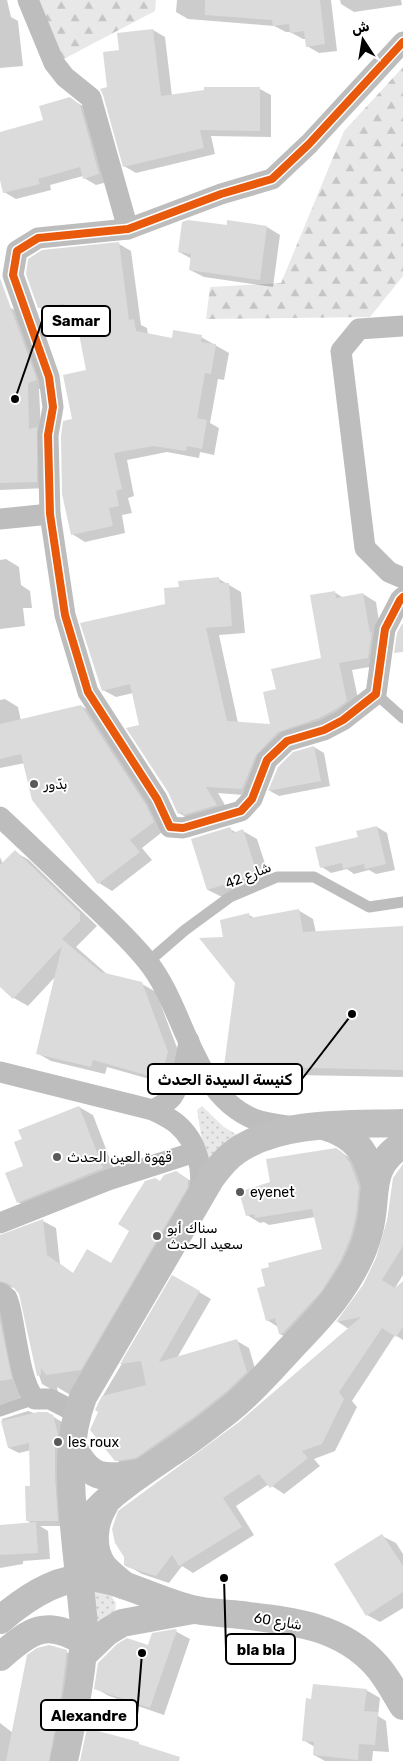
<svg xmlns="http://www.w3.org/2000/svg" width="403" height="1761" font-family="Rubik,'Noto Naskh Arabic',sans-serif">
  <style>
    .forest { fill: url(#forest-firs) }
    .park { fill: url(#park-dots) }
    .shadow { fill: #0003 }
    .building { fill: #dbdbdb }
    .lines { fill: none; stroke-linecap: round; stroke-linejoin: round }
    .lane { stroke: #bdbdbd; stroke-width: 11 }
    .street { stroke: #bdbdbd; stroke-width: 21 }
    .secondary { stroke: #bfbfbf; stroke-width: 28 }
    .cycleway-casing { stroke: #fff; stroke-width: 11 }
    .cycleway { stroke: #e8590c; stroke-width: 8 }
    .poi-dot { fill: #595959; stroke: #fff; stroke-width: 2 }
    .labels { text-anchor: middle; stroke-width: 4; stroke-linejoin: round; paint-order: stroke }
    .poi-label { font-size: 14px; fill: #000; stroke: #fff; text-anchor: start }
    .street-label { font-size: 14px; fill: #000; stroke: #fff }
    .leader { fill: none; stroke: #000; stroke-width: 2 }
    .callout-dot { fill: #000; stroke: #fff; stroke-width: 2 }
    .callout { fill: #fff; stroke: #000; stroke-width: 2 }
    .callout-label { font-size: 15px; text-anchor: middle; font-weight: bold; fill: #000 }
  </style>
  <defs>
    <pattern id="forest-firs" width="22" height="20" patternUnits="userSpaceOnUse" patternTransform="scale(1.25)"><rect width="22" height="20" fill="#e8e8e8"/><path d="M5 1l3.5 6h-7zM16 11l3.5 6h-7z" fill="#c5c5c5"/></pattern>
    <pattern id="park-dots" width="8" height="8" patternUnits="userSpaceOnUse" patternTransform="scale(1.25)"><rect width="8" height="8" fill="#e8e8e8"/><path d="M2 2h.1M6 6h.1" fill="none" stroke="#c5c5c5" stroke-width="1.8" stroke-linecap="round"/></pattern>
  </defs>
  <rect width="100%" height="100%" fill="#fff"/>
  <g class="forest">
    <polygon points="28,0 156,0 155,11 58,62"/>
    <polygon points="403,67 403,276 370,317 206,319 210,287 281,283 344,131"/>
  </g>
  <g class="park">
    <polygon points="202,1106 224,1127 242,1138 206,1166 197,1110"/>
    <polygon points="96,1592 110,1594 116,1603 115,1613 103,1622 93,1619 91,1595"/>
  </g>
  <g class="shadow">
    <polygon points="0,0 7,0 11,17 18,21 23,66 0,68"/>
    <polygon points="177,0 331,0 337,51 319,53 307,46 306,39 303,39 290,32 286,32 274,26 188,19 176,12"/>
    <polygon points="340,0 401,0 402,5 354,12 341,4"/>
    <polygon points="153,30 165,37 172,96 260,89 271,95 271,137 211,136 215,154 136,173 124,166 108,88 120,51"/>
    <polygon points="70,99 83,106 111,181 96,185 84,178 83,176 50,185 51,190 16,199 4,192 0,175 0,133 44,121"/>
    <polygon points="228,226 267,227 280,235 273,287 204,277 190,270 192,259 179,252"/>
    <polygon points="119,244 131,251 141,325 147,328 148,335 173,339 201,337 229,353 224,380 218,379 210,423 219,428 214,455 200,452 199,458 167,452 127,460 134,496 128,498 132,513 122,515 125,533 85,542 72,534 74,420 88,371 77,314 72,311 52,314 39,307"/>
    <polygon points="11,308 23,315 48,387 39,389 41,431 48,488 0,490 0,312"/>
    <polygon points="6,559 19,567 21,585 30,591 32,608 23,608 25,626 0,629 0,560"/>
    <polygon points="219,579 241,592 245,633 219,635 238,723 271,726 277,690 322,659 334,592 344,598 363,594 376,602 382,640 381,665 352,670 360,708 292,739 256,796 218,793 229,812 192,821 179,813 140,726 133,693 116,697 103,690 180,588"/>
    <polygon points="5,699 18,707 21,721 81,706 94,713 166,829 142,848 152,860 112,891 99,883 33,799 25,763 0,768 0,700"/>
    <polygon points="314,747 324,753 330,786 279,796 270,791 279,768"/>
    <polygon points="377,827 387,833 395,870 376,874 369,870 354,874 347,869 331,873 322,867 359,838"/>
    <polygon points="230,829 237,833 243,831 257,839 271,882 222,897 208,890 192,840"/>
    <polygon points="15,852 29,860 97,926 76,947 108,975 142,984 156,992 182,1061 174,1086 107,1067 105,1074 51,1061 37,1053 56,976 28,1006 14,998 0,986 0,988 0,857 3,864"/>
    <polygon points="298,910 313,919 316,933 403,928 403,1077 240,1074 226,1066 236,982 225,938 249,915 256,919"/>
    <polygon points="79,1107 93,1115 116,1175 31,1210 18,1202 25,1166"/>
    <polygon points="336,1149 355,1161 372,1195 329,1305 293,1341 280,1334 278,1327 267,1320 267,1286 323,1250 315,1217 269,1225 264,1222 260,1223 247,1215 271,1183"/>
    <polygon points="403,1166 403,1275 395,1288 403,1294 403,1340 395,1335 352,1401 357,1407 335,1451 314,1459 320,1466 284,1494 269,1484 236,1506 254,1535 193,1573 182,1566 169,1583 142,1574 128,1566 240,1423 349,1329 338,1322 358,1295 374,1266"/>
    <polygon points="176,1172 201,1187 72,1396 57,1387 58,1393 42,1384 35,1364 20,1294 15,1287 9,1288 31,1404 11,1411 0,1405 0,1236 43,1221 56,1228 60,1264 74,1274 111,1265 160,1183"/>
    <polygon points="173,1277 211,1299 177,1358 237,1341 249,1348 258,1379 128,1467 116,1460 99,1411 98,1404"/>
    <polygon points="28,1411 34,1413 47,1413 62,1422 67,1526 40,1526 48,1531 50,1559 23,1561 23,1564 0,1568 0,1526 32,1524 27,1520 31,1487 31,1450 19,1453 9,1448 2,1419"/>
    <polygon points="382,1536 396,1543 403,1554 403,1608 380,1622 367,1615"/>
    <polygon points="175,1631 190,1639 164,1715 109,1696 95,1688 149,1647"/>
    <polygon points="67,1652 81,1660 64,1761 0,1761 0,1723 13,1733"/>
    <polygon points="366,1690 380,1698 378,1716 386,1721 389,1752 373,1751 372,1761 325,1761 314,1755 315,1747 303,1740"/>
  </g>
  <g class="building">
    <polygon points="205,0 320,0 325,44 306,47 304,31 290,33 289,24 273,26 272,20 205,15"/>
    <polygon points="153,29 161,96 204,90 204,87 260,87 260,131 200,130 204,148 123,167 103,95 100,89 107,87 103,52 119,50 117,33"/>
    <polygon points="70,97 80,105 99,174 83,179 80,167 38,179 40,184 3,193 0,180 0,132 43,120 39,106"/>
    <polygon points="188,220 227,225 227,220 267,226 260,280 189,270 191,254 178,252 182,222"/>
    <polygon points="119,242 129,320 134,319 136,331 172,338 173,330 202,335 201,342 216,344 211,374 205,373 197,418 207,420 202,449 187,446 186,451 153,446 114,453 122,489 116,491 119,506 109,508 113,526 71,535 62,494 61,436 63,421 72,419 63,375 86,370 74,308 65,309 64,304 38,308 26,274 28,259 42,250"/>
    <polygon points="0,278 37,380 28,383 29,429 37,427 37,482 0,483"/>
    <polygon points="219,577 220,583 229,583 232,626 206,628 227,721 270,724 263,692 276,689 271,669 321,658 310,595 335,591 336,598 363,593 370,633 372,632 368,658 339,663 347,701 336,709 319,718 278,732 256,755 242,789 206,787 217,805 183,815 182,812 178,814 168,792 126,728 139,725 130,684 102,691 80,623 165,604 164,588 179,587 178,581"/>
    <polygon points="402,624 403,624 403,652 394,653 397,633"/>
    <polygon points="81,705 146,805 154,822 130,840 140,852 98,884 32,800 21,754 0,759 0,724"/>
    <polygon points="314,746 321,781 268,791 278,767 293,752"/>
    <polygon points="377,826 386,864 365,869 364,864 343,869 342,863 320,868 315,847 358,837 356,831"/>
    <polygon points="230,827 233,833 243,829 255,867 255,875 207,890 191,839"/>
    <polygon points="15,850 80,913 80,921 62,939 101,972 142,982 168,1052 160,1079 93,1060 91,1067 36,1054 62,946 13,999 0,987 0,865"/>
    <polygon points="299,909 303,932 403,926 403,1070 224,1066 235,983 199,938 223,937 220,920 249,913 250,918"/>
    <polygon points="79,1106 103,1168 17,1203 5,1173 23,1166 14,1142 22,1139 18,1130"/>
    <polygon points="336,1148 342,1152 350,1163 359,1187 356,1215 351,1236 341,1260 321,1292 283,1333 279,1334 275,1318 266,1321 257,1288 265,1286 261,1269 269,1267 268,1263 322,1249 312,1209 255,1218 254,1214 246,1216 239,1192 270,1182 266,1159"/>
    <polygon points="403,1164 403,1246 382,1280 395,1288 403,1281 403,1327 396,1337 382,1328 339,1392 344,1399 322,1444 302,1451 308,1458 270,1488 259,1474 223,1498 242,1527 179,1566 172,1555 156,1576 127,1567 124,1565 124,1557 115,1543 112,1529 118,1511 239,1422 361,1317 336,1322 363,1285 377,1256 387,1221 393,1178"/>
    <polygon points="176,1171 188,1179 188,1187 81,1370 46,1375 41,1368 41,1375 37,1376 19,1294 14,1288 7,1283 0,1281 0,1235 43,1219 47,1255 73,1273 87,1249 111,1263 129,1231 118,1224 145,1181 155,1178 160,1181 164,1175"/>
    <polygon points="172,1275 200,1291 159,1362 237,1339 247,1372 227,1391 198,1414 136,1458 115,1461 90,1430 98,1412 95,1410 102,1396 146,1385 141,1361 120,1364"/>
    <polygon points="0,1321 12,1379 0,1381"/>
    <polygon points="38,1412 47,1412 53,1415 58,1434 55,1441 55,1477 58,1521 26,1521 25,1486 30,1486 29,1443 8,1448 1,1421"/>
    <polygon points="36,1522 38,1553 0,1555 0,1525"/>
    <polygon points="382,1534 403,1566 403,1592 366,1616 334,1564"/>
    <polygon points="175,1629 177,1630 150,1708 94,1689 98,1663 117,1644 127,1638 148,1645 152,1633"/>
    <polygon points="49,1645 67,1650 62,1691 49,1761 6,1761 27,1655 37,1648"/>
    <polygon points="313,1684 367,1689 364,1711 378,1712 375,1745 359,1744 358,1760 313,1755 314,1742 302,1741 306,1698 311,1699"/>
    <polygon points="87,1728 139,1742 139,1744 180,1757 179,1761 80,1761"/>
  </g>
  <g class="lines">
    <g class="lane">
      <polyline points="376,694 403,718"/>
      <polyline points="148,962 185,930 230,897 277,877 314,877 369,907 403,902"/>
      <polyline points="0,1411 35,1399"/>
    </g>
    <g class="street">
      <polyline points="28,0 54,63 65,77 91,98 128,229"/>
      <polyline points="403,42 309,144 272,179 221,194 128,229 38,238 17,251 13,275 49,377 53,407 48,435 50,514 65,615 88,692 157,799 170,827 183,828 241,811 252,799 267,760 287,741 324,730 343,720 376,694 385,629 400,600 403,597"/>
      <polyline points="403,326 359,329 341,351 365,548 389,572 403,578"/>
      <polyline points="0,519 50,514"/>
      <path d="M0,817C27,842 54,868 80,893C103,915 127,936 147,961C185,1007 192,1094 254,1119C267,1124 281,1125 295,1127"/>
      <path d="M0,1072L153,1110C161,1114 170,1118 177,1124C198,1142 205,1172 198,1199"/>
      <path d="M153,1110C160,1106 167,1103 172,1097C181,1085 187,1056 189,1041"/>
      <polyline points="0,1223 108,1180 195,1152"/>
      <path d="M0,1293L7,1298L9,1304C16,1328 19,1382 35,1399H50L77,1413"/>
    </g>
    <g class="secondary">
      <path d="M324,1126C357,1136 367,1153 375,1185"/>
      <path d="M71,1442C88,1480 103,1480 140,1473"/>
      <path d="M104,1506C93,1523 91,1549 103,1566C109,1573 117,1579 124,1585"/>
      <path d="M75,1536C102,1498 133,1479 171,1453C191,1440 210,1425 229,1410C252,1392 270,1370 290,1349C305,1333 320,1318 333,1301C348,1281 363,1256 369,1231C379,1194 365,1169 403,1144"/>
      <path d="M0,1620C28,1596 66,1570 106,1580C135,1587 163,1602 192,1609C207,1613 225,1613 241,1615C291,1621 340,1625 376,1665C387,1677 395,1693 403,1706"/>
      <polyline points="83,1655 107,1632 122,1623 193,1610"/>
      <path d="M0,1657C30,1630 47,1618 84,1642"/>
      <path d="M64,1761C73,1717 84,1671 84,1626C81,1592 77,1559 74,1526C70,1482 67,1439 83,1397L211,1178C219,1167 227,1157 238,1150C283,1120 351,1125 403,1123"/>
    </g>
    <g class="cycleway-casing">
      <polyline id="cycleway" points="403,42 309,144 272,179 221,194 128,229 38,238 17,251 13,275 49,377 53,407 48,435 50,514 65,615 88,692 157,799 170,827 183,828 241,811 252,799 267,760 287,741 324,730 343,720 376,694 385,629 400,600 403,597"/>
    </g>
    <use href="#cycleway" class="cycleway"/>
  </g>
  <g class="poi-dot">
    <circle cx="34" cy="784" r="5"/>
    <circle cx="57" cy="1157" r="5"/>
    <circle cx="240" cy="1192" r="5"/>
    <circle cx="157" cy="1236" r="5"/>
    <circle cx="58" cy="1442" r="5"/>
  </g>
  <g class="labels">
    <g class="poi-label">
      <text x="44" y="789">بدّور</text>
      <text x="67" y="1162">قهوة العين الحدث</text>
      <text x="250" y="1197">eyenet</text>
      <text x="167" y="1233">سناك أبو<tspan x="167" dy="16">سعيد الحدث</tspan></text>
      <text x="68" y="1447">les roux</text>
    </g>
    <g class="street-label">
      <text transform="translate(248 875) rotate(-22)" y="5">شارع 42</text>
      <text transform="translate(278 1621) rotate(9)" y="5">شارع 60</text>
    </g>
  </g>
  <path class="leader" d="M15 399L42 321M352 1014L302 1079M224 1578L226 1649M142 1653L137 1715"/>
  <g class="callout-dot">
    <circle cx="15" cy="399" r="5"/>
    <circle cx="352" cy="1014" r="5"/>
    <circle cx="224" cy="1578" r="5"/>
    <circle cx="142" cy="1653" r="5"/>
  </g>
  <g class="callout">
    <rect x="42" y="306" width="68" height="30" rx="5"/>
    <rect x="148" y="1064" width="154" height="30" rx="5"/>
    <rect x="226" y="1634" width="69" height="30" rx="5"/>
    <rect x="41" y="1700" width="96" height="30" rx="5"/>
  </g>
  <g class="callout-label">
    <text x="76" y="326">Samar</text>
    <text x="225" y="1085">كنيسة السيدة الحدث</text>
    <text x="261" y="1655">bla bla</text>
    <text x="89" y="1721">Alexandre</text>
  </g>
  <g transform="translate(363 40) rotate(348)" stroke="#ffffff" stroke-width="4" paint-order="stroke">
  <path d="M0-4L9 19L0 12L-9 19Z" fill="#000000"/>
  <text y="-8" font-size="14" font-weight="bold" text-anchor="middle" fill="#000000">ش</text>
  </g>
</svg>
